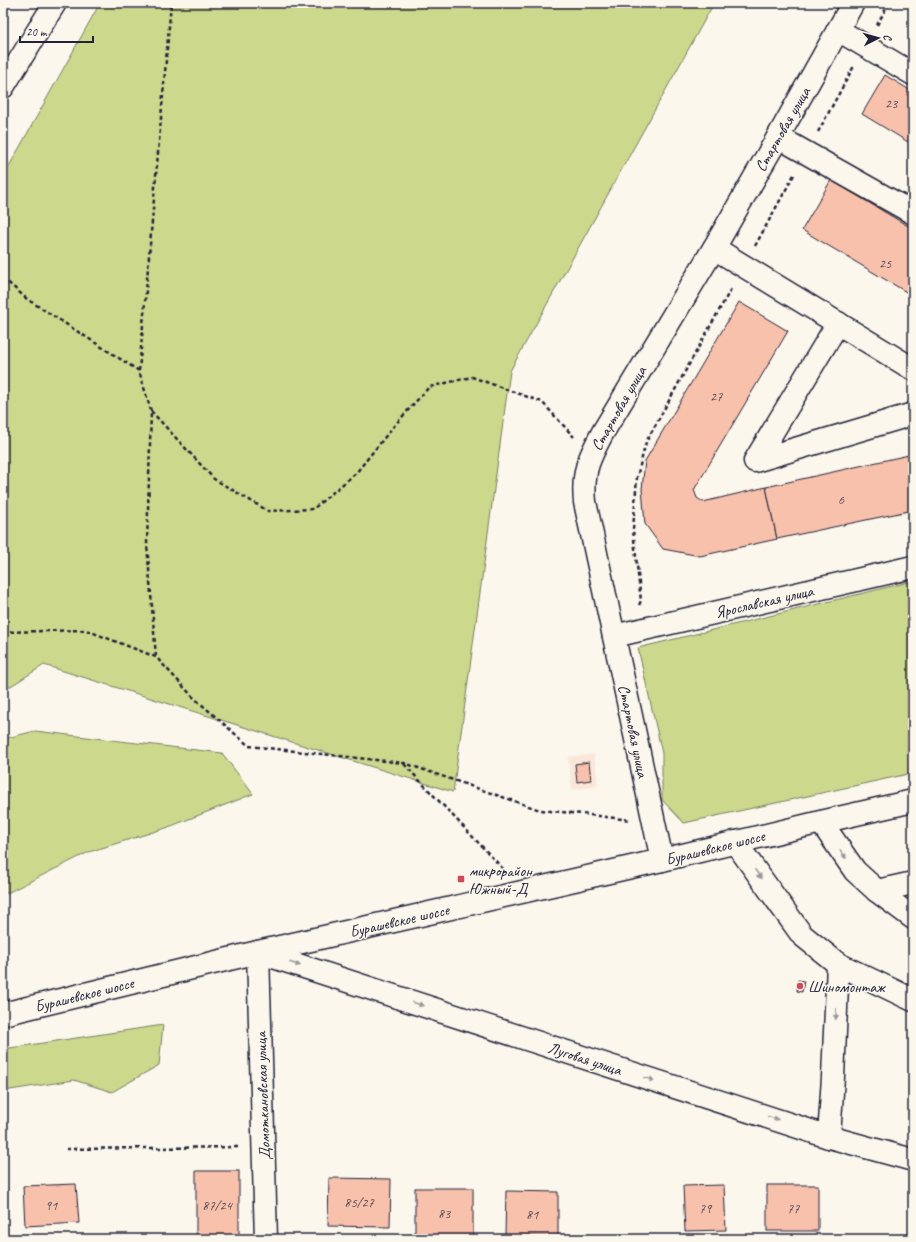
<svg xmlns="http://www.w3.org/2000/svg" width="916" height="1242" font-family="Caveat,sans-serif">
  <style>
    .built { fill: #fae7d9 }
    .green { fill: #ccd88c; stroke: #777d64 }
    .building { fill: #f8c1ac; stroke: #22223b }
    .lines { fill: none; stroke-linecap: round; stroke-linejoin: round }
    .minor-casing { stroke: #22223b; stroke-width: 25 }
    .major-casing { stroke: #22223b; stroke-width: 25 }
    .path { stroke: #22223b; stroke-width: 2.5; stroke-dasharray: 4 3; stroke-linecap: butt }
    .minor { stroke: #fbf7ec; stroke-width: 22 }
    .major { stroke: #fbf7ec; stroke-width: 22 }
    .oneway { fill: #99979c }
    .poi-dot { fill: #d1495b; stroke: #fbf7ec; stroke-width: 1.5 }
    .labels { text-anchor: middle; stroke-width: 3; stroke-linejoin: round; paint-order: stroke }
    .number-label { font-size: 14px; fill: #584a57 }
    .street-label { font-size: 16px; fill: #22223b; stroke: #fbf7ec }
    .poi-label { font-size: 16px; fill: #22223b; stroke: #fbf7ec; text-anchor: start }
  </style>
  <rect width="100%" height="100%" fill="#fbf7ec"/>
  <filter id="ink" filterUnits="userSpaceOnUse"><feTurbulence type="fractalNoise" baseFrequency=".025" numOctaves="2"/><feDisplacementMap in="SourceGraphic" scale="8" xChannelSelector="R" yChannelSelector="G"/><feConvolveMatrix kernelMatrix="1 2 1 2 8 2 1 2 1" color-interpolation-filters="sRGB"/></filter>
  <g filter="url(#ink)">
    <polygon class="built" points="594,754 598,786 572,790 568,757"/>
    <g class="green">
      <polygon points="100,3 714,3 510,371 453,792 44,665 3,691 3,177"/>
      <polygon points="913,581 913,773 684,823 662,800 662,753 638,648"/>
      <polygon points="35,731 222,753 253,794 166,828 89,852 3,895 3,739"/>
      <polygon points="163,1025 159,1065 112,1092 74,1080 10,1090 3,1093 3,1049"/>
    </g>
    <g class="building">
      <polygon points="885,75 913,92 913,145 862,114"/>
      <polygon points="831,180 913,229 913,296 802,230"/>
      <polygon points="739,302 788,331 694,490 697,498 703,502 766,487 777,539 700,556 663,549 645,524 642,489 645,461"/>
      <polygon points="913,454 913,510 777,539 766,487"/>
      <polygon points="589,762 591,780 577,782 575,764"/>
      <polygon points="798,980 804,981 802,992 797,991"/>
      <rect x="196" y="1171" width="43" height="68"/>
      <polygon points="329,1178 391,1179 390,1227 328,1226"/>
      <polygon points="76,1184 79,1223 25,1226 23,1186"/>
      <polygon points="724,1185 726,1230 685,1231 683,1186"/>
      <rect x="767" y="1185" width="51" height="46"/>
      <rect x="415" y="1188" width="58" height="49"/>
      <polygon points="506,1191 558,1192 558,1237 505,1236"/>
    </g>
    <g class="lines">
      <g class="minor-casing">
        <g id="minor">
          <polyline points="838,30 913,74"/>
          <polyline points="3,87 55,3"/>
          <polyline points="778,137 913,213"/>
          <polyline points="714,248 913,369"/>
          <polyline points="838,323 755,461 913,414"/>
          <polyline points="614,636 913,567"/>
          <polyline points="821,822 855,871 877,891 913,918"/>
          <polyline points="735,842 802,935 838,964 833,1077 829,1137"/>
          <path d="M662,860L585,502C582,471 589,458 603,432L714,248L778,137L853,3"/>
          <polyline points="877,891 913,883"/>
          <polyline points="838,964 913,1000"/>
          <polyline points="266,1239 258,952 829,1137 913,1160"/>
        </g>
      </g>
      <g class="major-casing">
        <polyline id="major" points="3,1014 258,952 662,860 821,822 913,801"/>
      </g>
      <g class="path">
        <polyline points="877,25 889,3"/>
        <polyline points="818,132 854,66"/>
        <polyline points="755,246 795,173"/>
        <polyline points="3,278 27,299 139,371 151,411 147,544 156,657"/>
        <polyline points="139,371 171,3"/>
        <polyline points="151,411 214,479 268,511 313,509 356,473 393,427 429,387 472,377 542,402 574,437"/>
        <polyline points="639,605 641,601 633,530 637,477 646,442 732,287"/>
        <polyline points="3,632 86,630 156,657 193,697 249,746 404,763 540,810 582,814 630,820"/>
        <polyline points="404,764 506,872"/>
        <polyline points="66,1149 241,1147"/>
      </g>
      <use href="#minor" class="minor"/>
      <use href="#major" class="major"/>
    </g>
    <defs><path id="oneway-solid" d="M-6-.8H1V-3.2L6.5 0L1 3.2V.8H-6Z"/></defs>
    <g class="oneway">
      <use href="#oneway-solid" transform="translate(843 854) rotate(55)"/>
      <use href="#oneway-solid" transform="translate(758 874) rotate(54)"/>
      <use href="#oneway-solid" transform="translate(295 964) rotate(18)"/>
      <use href="#oneway-solid" transform="translate(418 1004) rotate(18)"/>
      <use href="#oneway-solid" transform="translate(836 1014) rotate(92)"/>
      <use href="#oneway-solid" transform="translate(649 1079) rotate(18)"/>
      <use href="#oneway-solid" transform="translate(773 1118) rotate(18)"/>
    </g>
  </g>
  <g class="poi-dot">
    <rect x="457" y="875" width="8" height="8" rx="2"/>
    <circle cx="800" cy="986" r="4"/>
  </g>
  <g class="labels">
    <g class="number-label">
      <text x="891" y="108">23</text>
      <text x="885" y="268">25</text>
      <text x="716" y="401">27</text>
      <text x="841" y="504">6</text>
      <text x="359" y="1207">85/27</text>
      <text x="51" y="1210">91</text>
      <text x="217" y="1210">87/24</text>
      <text x="705" y="1213">79</text>
      <text x="793" y="1213">77</text>
      <text x="444" y="1218">83</text>
      <text x="532" y="1219">81</text>
    </g>
    <g class="street-label">
      <text transform="translate(782 129) rotate(-60)" y="6">Стартовая улица</text>
      <text transform="translate(618 408) rotate(-60)" y="6">Стартовая улица</text>
      <text transform="translate(764 601) rotate(-13)" y="6">Ярославская улица</text>
      <text transform="translate(634 731) rotate(78)" y="6">Стартовая улица</text>
      <text transform="translate(715 847) rotate(-14)" y="6">Бурашевское шоссе</text>
      <text transform="translate(399 920) rotate(-13)" y="6">Бурашевское шоссе</text>
      <text transform="translate(84 994) rotate(-14)" y="6">Бурашевское шоссе</text>
      <text transform="translate(585 1058) rotate(18)" y="6">Луговая улица</text>
      <text transform="translate(262 1096) rotate(-92)" y="6">Домоткановская улица</text>
    </g>
    <g class="poi-label">
      <text x="469" y="876">микрорайон<tspan x="469" dy="18">Южный-Д</tspan></text>
      <text x="808" y="992">Шиномонтаж</text>
    </g>
  </g>
  <rect width="916" height="1242" fill="none" stroke="#fbf7ec" stroke-width="16"/>
  <rect x="8" y="8" width="900" height="1226" fill="none" stroke="#22223b" stroke-width="1.5" filter="url(#ink)"/>
  <g transform="translate(878 38) rotate(84)" stroke="#fbf7ec" stroke-width="3" paint-order="stroke">
  <path d="M0-3L7 15L0 10L-7 15Z" fill="#22223b"/>
  <text y="-6" font-size="11" font-weight="bold" text-anchor="middle" fill="#22223b">С</text>
  </g>
  <path d="M20 36v6h73v-6" fill="none" stroke="#22223b" stroke-width="2"/>
  <text x="26" y="36" font-size="12" fill="#22223b" stroke="#fbf7ec" stroke-width="3" paint-order="stroke">20 m</text>
</svg>
